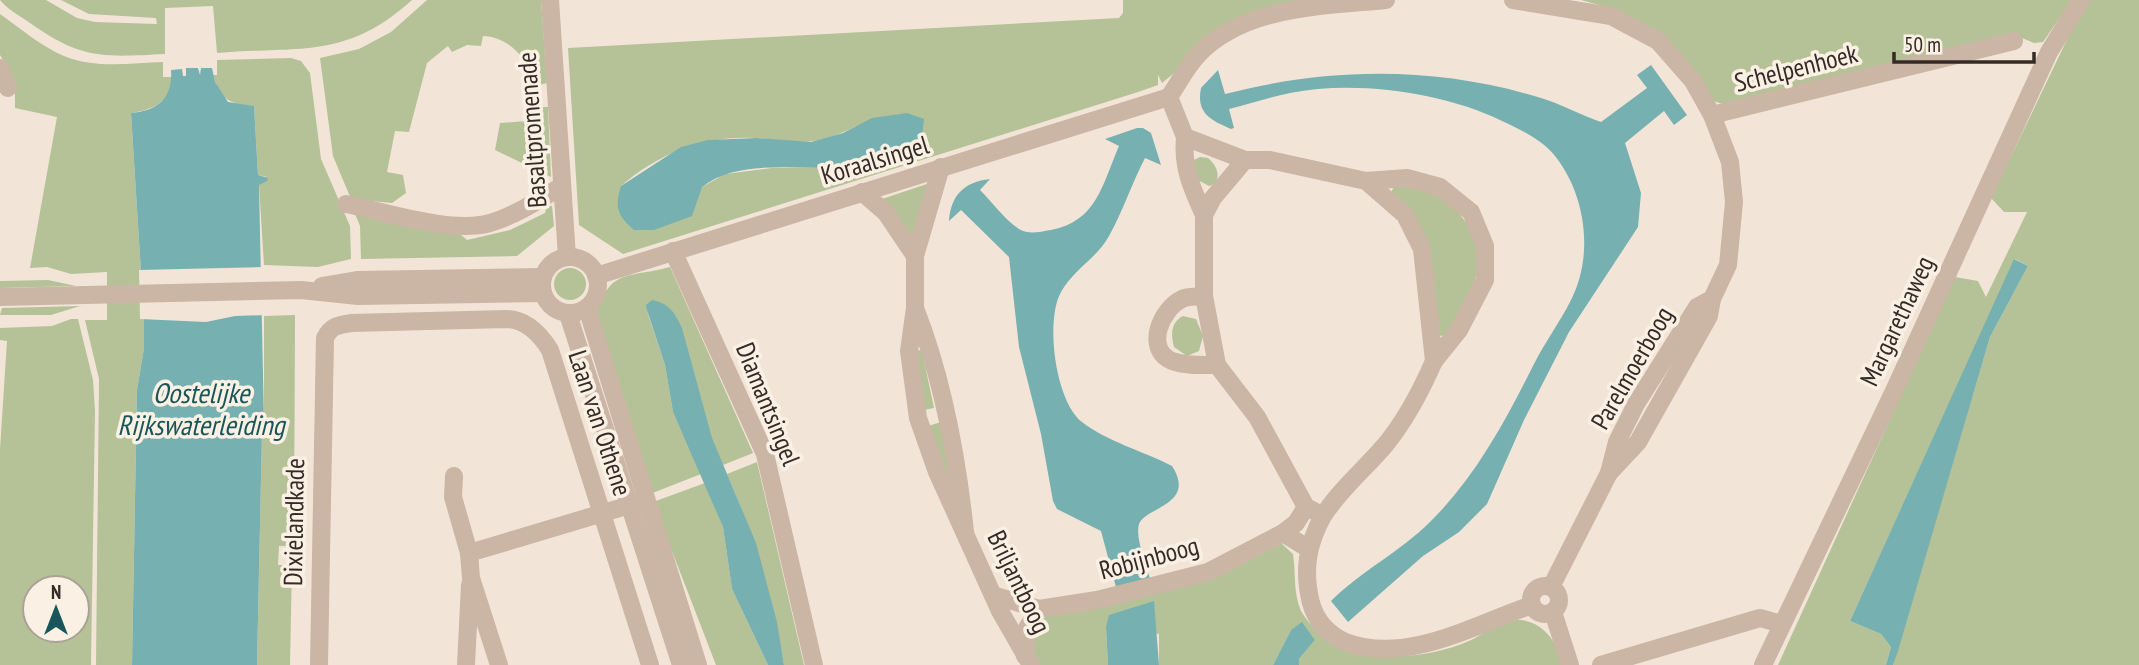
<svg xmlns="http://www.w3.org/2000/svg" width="2139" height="665" font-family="'PT Sans Narrow',sans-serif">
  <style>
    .green { fill: #b5c297; fill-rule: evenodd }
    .water { fill: #76b0b1 }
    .pier { fill: #f2e5d8 }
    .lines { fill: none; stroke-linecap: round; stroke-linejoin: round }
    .minor { stroke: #cbb5a4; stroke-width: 18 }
    .labels { text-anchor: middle; stroke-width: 7; stroke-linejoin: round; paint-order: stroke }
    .street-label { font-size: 26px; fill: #362a26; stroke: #faf0e4 }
    .water-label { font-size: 28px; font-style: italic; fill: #195659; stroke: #faf0e4 }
  </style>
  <rect width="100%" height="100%" fill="#f2e5d8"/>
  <g class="green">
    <path d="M0,0H46L77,18L95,22L157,24L156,18L89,14L61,0H412C346,60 299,46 217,53L213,6L165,8V54C104,57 82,60 30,23C20,16 7,9 0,0Z"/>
    <path d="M427,0H541L547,83L536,86C530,61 510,37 483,36L481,46L467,45L452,52L448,46L427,63L409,132L395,131L387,172L403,175L406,193L392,203L351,199L333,156L320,58L359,49L391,32Z"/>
    <path d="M1123,0H1302L1178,70L1162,83L1158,75V85L1138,92L623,254L579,225L568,48L1119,18L1123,13ZM889,117L881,161L848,167L772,168L725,174L702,187L621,186C660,153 702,136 754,138C773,138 794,144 813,141C841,138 861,119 889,117Z"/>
    <polygon points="1581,0 2072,0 2043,42 2034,43 2022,38 1723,104 1713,101 1706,90 1599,5"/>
    <polygon points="2086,0 2139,0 2139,665 1893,665 1990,337 2028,266 2015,259 1850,621 1881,634 1891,647 1886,665 1778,665 1955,277 1978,281 1986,297 2027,212 2004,212 1991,198"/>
    <path d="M0,14C20,28 42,47 64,56C95,69 131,63 163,62V77H172C172,102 152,110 131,113L144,320V348L137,390L132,665H96L99,379L85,320H107V272L71,274L47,267L30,268L57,117L15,108V81L0,55Z"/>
    <path d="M291,58L301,61L310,73L321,159L350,226L351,259L318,267L264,265L259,185L267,177L258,175L254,106C231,105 219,99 213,75H217V60Z"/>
    <polygon points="540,107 548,107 551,177 495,150 500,123 540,120"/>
    <path d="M1200,157L1208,158C1216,165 1221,174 1215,184L1209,186L1196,179L1194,160Z"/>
    <polygon points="930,183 911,238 879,200"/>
    <path d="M1394,187C1440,182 1479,221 1478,265C1477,280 1470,292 1463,306C1459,316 1452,330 1442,336L1437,334L1435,294L1391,192Z"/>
    <polygon points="547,205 552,206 554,226 517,256 361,259 360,226 353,209 460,234 467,240 510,230 545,213"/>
    <path d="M670,267L753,453L723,465L647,311L665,365L673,412L701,474L650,494L595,318C610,267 626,279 670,267Z"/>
    <circle cx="570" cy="284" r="16"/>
    <polygon points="48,280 76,286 0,288 0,281"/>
    <polygon points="80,306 51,315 0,315 2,308"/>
    <polygon points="295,315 294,546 279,546 278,565 292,565 290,665 257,665 262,429 264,423 264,316"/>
    <path d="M1183,316L1196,319L1203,336L1199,351L1187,356L1174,347C1171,335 1170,323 1183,316Z"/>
    <path d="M71,319H78L93,380L95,411L91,665H0V449L7,341L0,340V328L52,326ZM77,588V630H35V588Z"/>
    <polygon points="918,350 922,351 934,408 924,410 915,351"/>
    <polygon points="941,422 958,501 928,426"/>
    <path d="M757,462L804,665H784C772,593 756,541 727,474Z"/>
    <polygon points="705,483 723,527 732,589 768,665 716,665 653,502"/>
    <path d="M1281,543L1293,554C1296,574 1293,592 1301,611C1332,665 1413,665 1469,641C1483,635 1496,622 1512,620C1540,617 1559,641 1561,665H1299V659L1315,640L1302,623L1291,630L1273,665H1159V634L1106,627L1108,665H1037C1024,644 1034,623 1053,612Z"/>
  </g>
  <g class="water">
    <path d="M1651,65L1687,115L1674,125L1664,111L1625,143L1641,193L1638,227L1569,332L1524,420L1487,504L1459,532L1423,556L1348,622L1331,601C1361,571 1400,552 1430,522C1475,478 1506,420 1534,364C1545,342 1560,322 1571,300C1594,255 1586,195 1555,156C1541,139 1521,130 1502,121C1443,92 1355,80 1290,93C1270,97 1249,104 1229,109L1234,128L1231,129C1210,120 1196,113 1201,88L1218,70L1225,94C1330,67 1436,66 1541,98C1561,104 1581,115 1601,122L1647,88L1637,75Z"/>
    <path d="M186,68H198L200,75L201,68H212L215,82L228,102L254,106L258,175L268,178L267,181L259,185L264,423L262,430L257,665H132L137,390L144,348V320L131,113C158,111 173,98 171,70L182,69L183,76H186Z"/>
    <path d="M907,113L924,119L922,137C868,197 759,142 702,187L692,216L654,230H634C618,216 614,208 621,186L681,147L708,140L757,138L811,142L843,133L872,118Z"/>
    <path d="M1137,128H1143L1151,133L1161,165L1145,158C1132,183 1123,211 1109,236C1097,258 1074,269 1061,292C1045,320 1055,401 1082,422C1108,442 1143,451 1172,466C1197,505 1145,507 1139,524C1135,538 1146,564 1150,579L1116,587L1101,531L1057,509L1053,501L1041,434L1019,347L1009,257L961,210L949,221C951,195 964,182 990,179L980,190C992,202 1004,219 1019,229C1029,235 1039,232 1051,230C1097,221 1102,185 1119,146L1105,139Z"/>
    <polygon points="2014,259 2028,266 1990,337 1898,651 1893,665 1886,665 1891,647 1881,634 1850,621"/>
    <path d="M652,300C669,303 675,313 682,328L712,438L756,543L777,622L784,665H768L732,589L723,527L673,412L665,365L647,310L646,305Z"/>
    <polygon points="1154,601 1159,665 1108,665 1106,627 1109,615"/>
    <polygon points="1302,622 1315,640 1299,659 1299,665 1273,665 1291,630"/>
  </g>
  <polygon class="pier" points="266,267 267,315 235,316 206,322 140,319 139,270"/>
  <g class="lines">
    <g class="minor">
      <polyline points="550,0 567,257"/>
      <polyline points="1513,0 1611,16 1658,41 1693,81 1712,115 1730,162 1734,202 1728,265 1712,299 1709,316 1638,442 1609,473"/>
      <polyline points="0,68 8,88"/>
      <polyline points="1169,97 1185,137 1245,160 1270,160 1366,181 1407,178 1440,187 1471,212 1485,246 1485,280 1459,330 1434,361 1422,249 1405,215 1366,181"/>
      <path d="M1169,97C1178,84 1186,68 1197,56C1242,6 1324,6 1386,0"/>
      <polyline points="1712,115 2014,41"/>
      <path d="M1185,137C1182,168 1192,188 1204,215"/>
      <polyline points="1245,160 1213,198 1204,215 1204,296 1217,365 1257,417 1306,507"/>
      <polyline points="862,192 886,213 915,256"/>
      <path d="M346,204C386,212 451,234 490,223C516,215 539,200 562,186"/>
      <polyline points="673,251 765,454 814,665"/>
      <circle cx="570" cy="285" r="28"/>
      <polyline points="596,276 1169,97"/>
      <polyline points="322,286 357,280 543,277"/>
      <path d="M1204,296C1198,297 1188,296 1182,299C1161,309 1144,349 1172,361C1186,366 1202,365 1217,365"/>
      <polyline points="0,297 301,290 358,296 543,293"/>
      <polyline points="587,308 698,665"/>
      <polyline points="915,308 915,256 941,167"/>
      <polyline points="568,314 681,665"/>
      <path d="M1434,361C1421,391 1407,418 1386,444C1366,468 1340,489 1323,516C1307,545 1303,571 1311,603C1316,621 1328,634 1345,642C1407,665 1473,625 1532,605"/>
      <polyline points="454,476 453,497 469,553 471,578 499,665"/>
      <path d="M965,532C957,456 943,379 915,308L909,351L918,418L937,472L1000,611L1031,665"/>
      <polyline points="1283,533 1296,523 1306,507 1314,511"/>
      <polyline points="469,553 640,502"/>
      <circle cx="1545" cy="600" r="14"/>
      <polyline points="1551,587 1609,473 1617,442 1636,404 1697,307 1712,299"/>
      <polyline points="993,595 1039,609 1097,600 1208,572 1283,533 1309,549"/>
      <polyline points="1553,612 1570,665"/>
      <polyline points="1025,656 1027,628 1039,609"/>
      <path d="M319,665L325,338C331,326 338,325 351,323L506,319C526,319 540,334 550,350L650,665"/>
      <polyline points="466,665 470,585"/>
      <polyline points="1601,665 1760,618 1782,624"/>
      <polyline points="1763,665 1894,391 2049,52 2081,0"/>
    </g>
  </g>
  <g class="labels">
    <g class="street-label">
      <text transform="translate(1796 68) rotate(-14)" y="9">Schelpenhoek</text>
      <text transform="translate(532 130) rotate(-94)" y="9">Basaltpromenade</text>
      <text transform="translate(875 160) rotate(-17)" y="9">Koraalsingel</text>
      <text transform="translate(1897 321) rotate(-65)" y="9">Margarethaweg</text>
      <text transform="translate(1632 368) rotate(-60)" y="9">Parelmoerboog</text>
      <text transform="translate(768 404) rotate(68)" y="9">Diamantsingel</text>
      <text transform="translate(600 423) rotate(72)" y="9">Laan van Othene</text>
      <text transform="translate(294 522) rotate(-89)" y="9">Dixielandkade</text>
      <text transform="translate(1149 558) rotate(-15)" y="9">Robijnboog</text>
      <text transform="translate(1019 582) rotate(64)" y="9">Briljantboog</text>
    </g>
    <g class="water-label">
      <text x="201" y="403">Oostelijke<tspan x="201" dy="32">Rijkswaterleiding</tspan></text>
    </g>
  </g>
  <g transform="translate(56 609)"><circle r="33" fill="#faf0e4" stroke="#aca198" stroke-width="2"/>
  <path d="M0-5L12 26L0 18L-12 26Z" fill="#195659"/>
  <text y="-10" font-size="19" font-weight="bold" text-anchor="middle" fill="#362a26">N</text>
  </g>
  <path d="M1894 52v10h140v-10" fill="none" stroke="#362a26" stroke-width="3.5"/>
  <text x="1904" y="52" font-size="21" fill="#362a26" stroke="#faf0e4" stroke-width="5" paint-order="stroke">50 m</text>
</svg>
